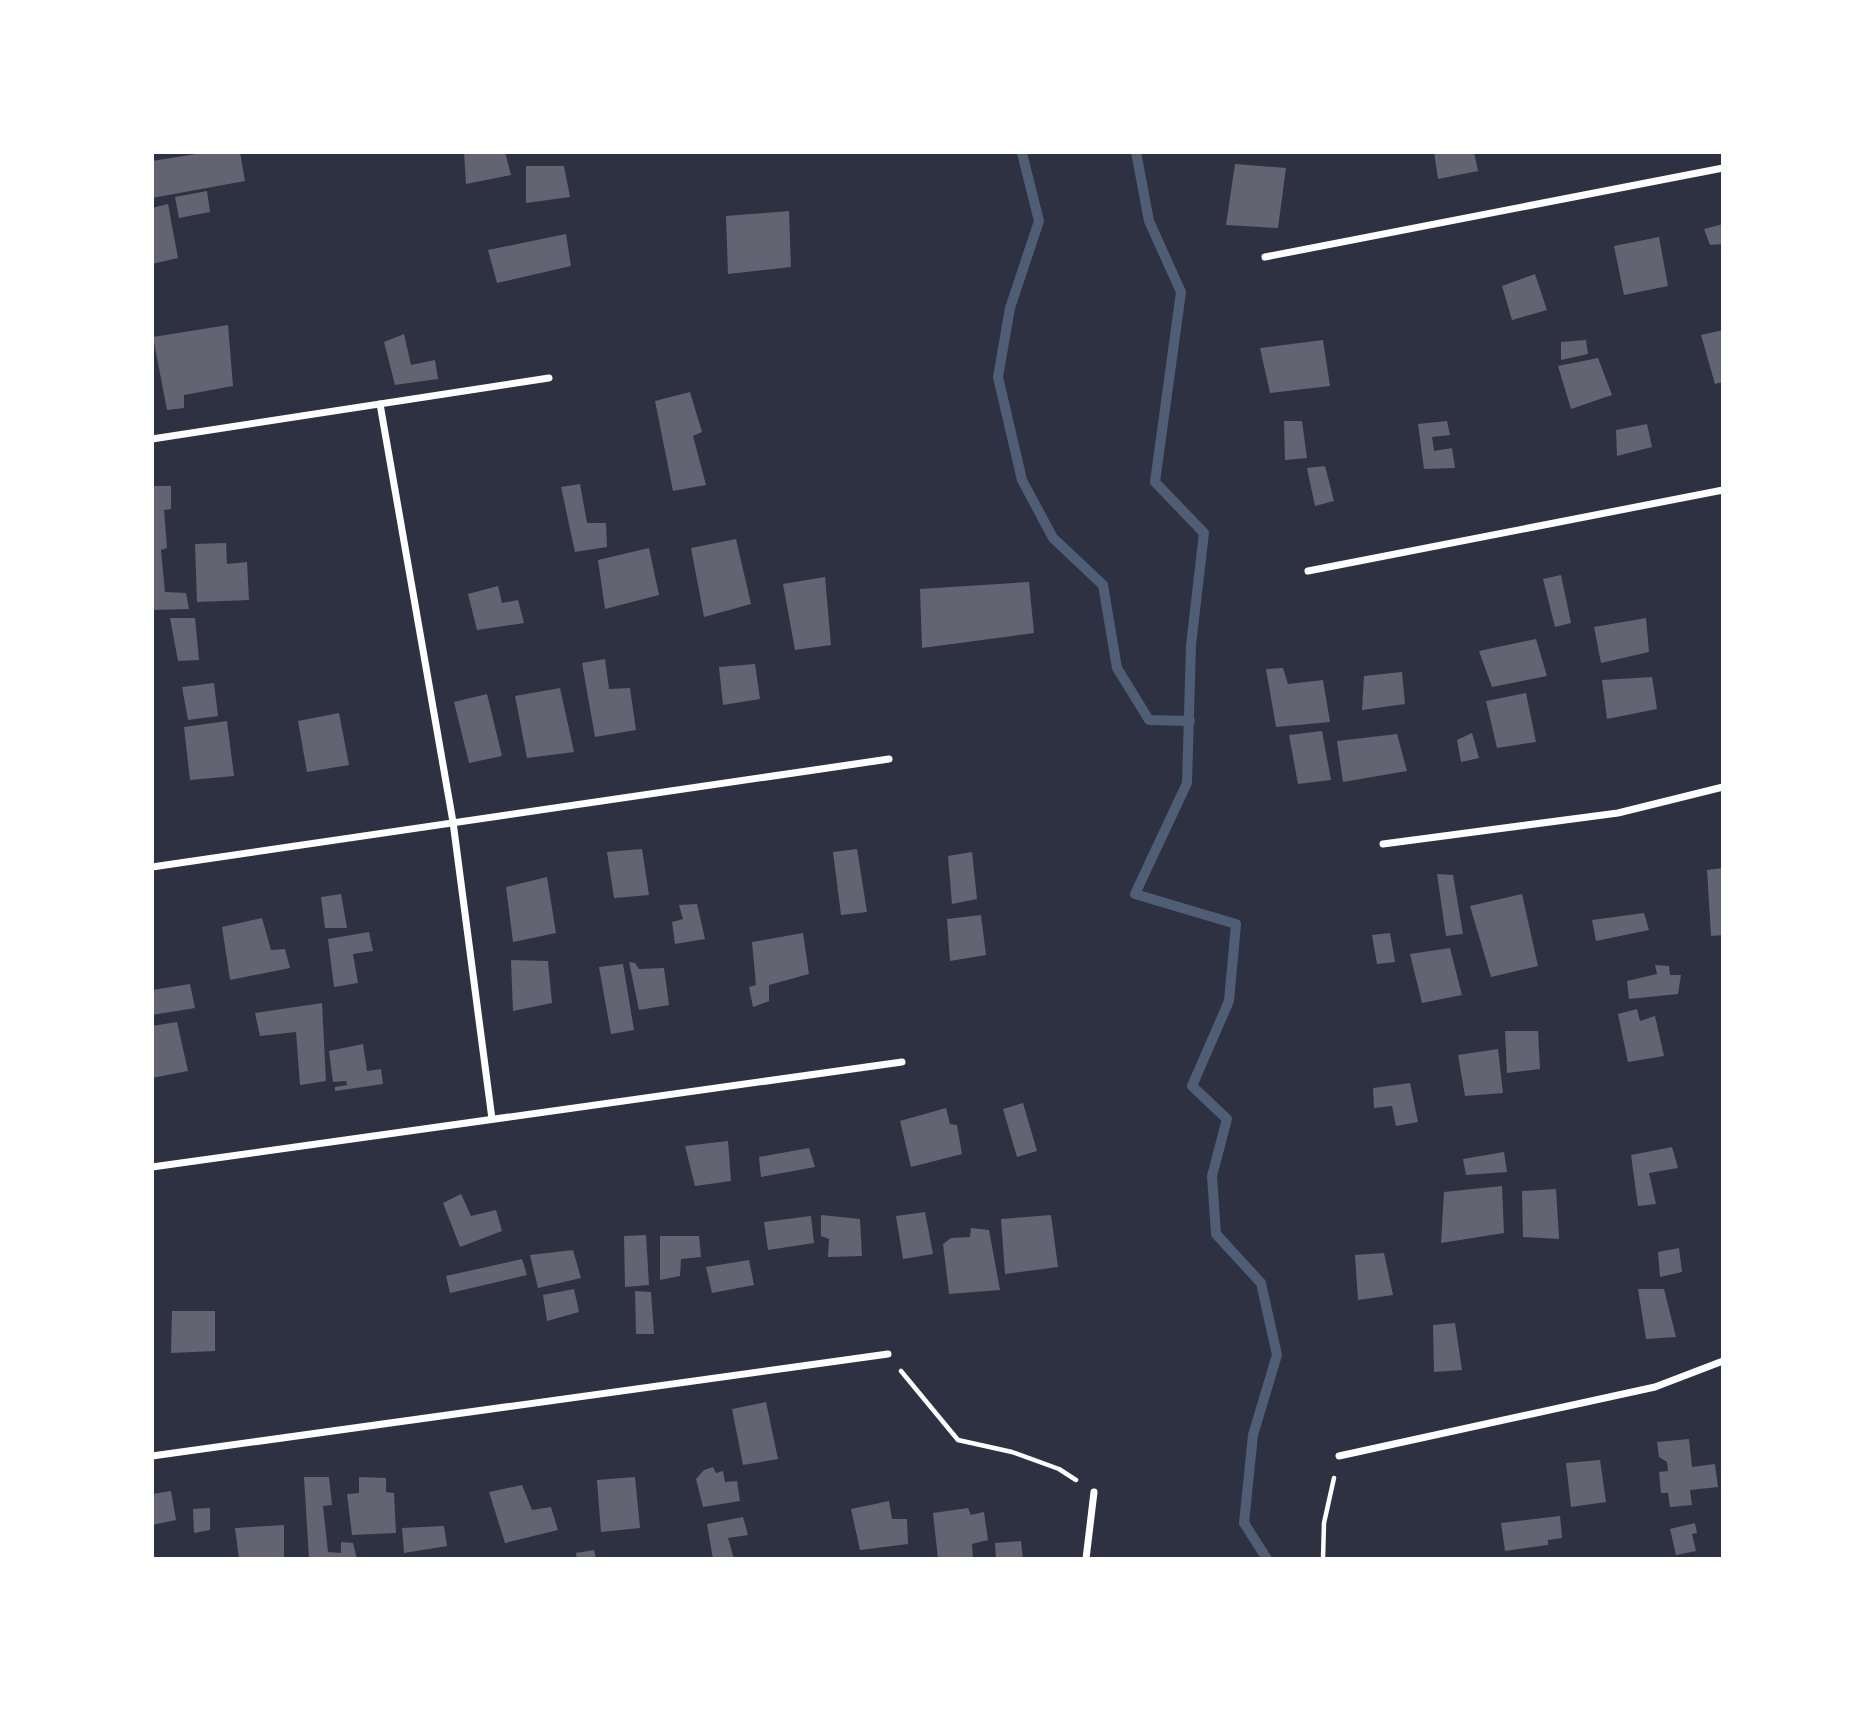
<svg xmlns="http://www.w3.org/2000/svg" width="1875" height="1711" font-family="'DM Sans',sans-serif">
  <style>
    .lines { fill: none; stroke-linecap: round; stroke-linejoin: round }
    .stream { stroke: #4f5d75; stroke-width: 10 }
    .building { fill: #626471 }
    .path { stroke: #fff; stroke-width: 4.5 }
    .minor { stroke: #fff; stroke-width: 7 }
  </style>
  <rect width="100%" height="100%" fill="#2d3142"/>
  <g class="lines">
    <g class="stream">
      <polyline points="1136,152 1149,221 1181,292 1155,482 1204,533 1191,645 1187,783 1135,894 1236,924 1229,1001 1192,1086 1227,1119 1212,1176 1216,1234 1261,1283 1277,1355 1253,1435 1244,1523 1267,1559"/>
      <polyline points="1022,153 1039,221 1010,308 998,377 1022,480 1053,538 1103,585 1117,668 1149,720 1190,721"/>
    </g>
  </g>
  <g class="building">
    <polygon points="209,152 240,152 245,181 152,198 152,161"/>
    <polygon points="464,152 505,152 511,175 466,184"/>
    <polygon points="1434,152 1474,152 1478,171 1438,179"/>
    <polygon points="1235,164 1286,168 1278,228 1226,225"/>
    <polygon points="526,166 564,166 570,197 526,203"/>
    <polygon points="207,191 210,212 179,218 175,197"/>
    <polygon points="168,204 178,258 152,264 152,208"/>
    <polygon points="789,211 791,267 728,274 726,216"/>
    <polygon points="1723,224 1723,244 1710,245 1704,229"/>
    <polygon points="566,234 571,266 497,283 488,250"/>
    <polygon points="1659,237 1668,286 1624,295 1614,246"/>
    <polygon points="1535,274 1547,310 1512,320 1502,286"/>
    <polygon points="228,325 233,386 184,395 184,408 167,410 153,337"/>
    <polygon points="1723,330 1723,382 1715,384 1701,335"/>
    <polygon points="404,334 411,365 435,360 438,379 395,385 384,342"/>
    <polygon points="1323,340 1330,386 1270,393 1260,348"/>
    <polygon points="1586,340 1588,354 1561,360 1561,342"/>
    <polygon points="1598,358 1612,395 1571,409 1558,366"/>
    <polygon points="690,392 702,432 693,436 706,485 673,491 655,401"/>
    <polygon points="1284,421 1302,421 1307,458 1285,460"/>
    <polygon points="1447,421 1450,435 1432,437 1434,451 1452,448 1455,468 1424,469 1418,424"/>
    <polygon points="1647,424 1652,447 1617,456 1616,430"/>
    <polygon points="1325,466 1334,501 1315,506 1307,468"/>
    <polygon points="580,484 587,523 606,523 607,547 575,552 561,487"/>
    <polygon points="152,486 171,486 171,509 164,510 167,548 161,550 165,592 186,593 189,609 152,610"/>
    <polygon points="736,539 751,604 704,617 691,548"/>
    <polygon points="226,543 227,564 247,562 249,600 197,602 195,544"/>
    <polygon points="649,548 659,595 605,609 598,560"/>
    <polygon points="1561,575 1571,623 1555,627 1543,579"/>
    <polygon points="825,577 831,645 795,650 783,584"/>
    <polygon points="1029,582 1034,633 922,648 920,589"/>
    <polygon points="498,586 502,603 518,600 524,623 477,630 468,594"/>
    <polygon points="170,618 195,618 199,660 178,661"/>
    <polygon points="1646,618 1649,652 1601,663 1594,627"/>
    <polygon points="1536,639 1547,676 1492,687 1479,651"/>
    <polygon points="605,659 609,689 630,688 636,730 595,737 582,663"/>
    <polygon points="755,664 760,699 723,705 719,667"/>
    <polygon points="1283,668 1288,684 1323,680 1330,722 1276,727 1266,669"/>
    <polygon points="1402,672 1405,704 1362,710 1364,676"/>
    <polygon points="1652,677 1657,709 1607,719 1602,680"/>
    <polygon points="214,683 218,716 188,720 182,687"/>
    <polygon points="560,688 574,752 527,758 515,696"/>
    <polygon points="1526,693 1536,742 1497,748 1486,701"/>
    <polygon points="487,694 502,756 469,763 454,702"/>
    <polygon points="339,713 349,765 307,772 298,721"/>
    <polygon points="227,721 234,776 190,780 184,727"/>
    <polygon points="1322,731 1331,780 1298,784 1289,735"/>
    <polygon points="1472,733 1479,758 1461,762 1457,740"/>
    <polygon points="1397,734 1407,771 1343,782 1337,741"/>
    <polygon points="642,849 649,895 614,898 607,852"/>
    <polygon points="857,849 867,912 841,915 833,852"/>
    <polygon points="972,852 977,899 952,904 948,856"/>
    <polygon points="1723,868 1723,935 1711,936 1707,870"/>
    <polygon points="1437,874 1453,875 1463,934 1446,936"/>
    <polygon points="547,877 556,933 513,942 506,887"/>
    <polygon points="341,894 347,928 325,928 321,897"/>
    <polygon points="1522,894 1538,966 1491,977 1470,906"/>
    <polygon points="697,904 705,939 675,944 672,922 683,919 679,905"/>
    <polygon points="1644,913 1649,930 1596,941 1592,920"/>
    <polygon points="981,915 986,955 950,961 947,919"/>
    <polygon points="262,918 271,950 285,949 290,968 230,980 222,927"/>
    <polygon points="369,932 373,951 353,954 358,983 334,987 328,939"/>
    <polygon points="803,933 809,974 769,985 769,1001 753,1007 749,987 756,985 752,942"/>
    <polygon points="1390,933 1395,962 1377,964 1372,935"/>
    <polygon points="1450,948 1462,995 1422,1003 1410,954"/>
    <polygon points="511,960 548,961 552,1003 513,1011"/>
    <polygon points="629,962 635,963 639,969 664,968 669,1005 639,1010"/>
    <polygon points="623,964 634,1030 611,1034 599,967"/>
    <polygon points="1655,965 1669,966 1670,975 1681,975 1678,994 1629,999 1627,981 1657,974"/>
    <polygon points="190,984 195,1008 152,1015 152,990"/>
    <polygon points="322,1003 326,1081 300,1085 296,1032 260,1036 255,1013"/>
    <polygon points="1637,1009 1640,1021 1655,1016 1664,1056 1628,1062 1618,1014"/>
    <polygon points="177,1022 188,1071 152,1078 152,1026"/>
    <polygon points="1505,1031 1538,1031 1540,1069 1507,1073"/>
    <polygon points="363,1044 367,1071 381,1069 383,1084 335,1091 335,1087 347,1085 346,1081 333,1082 329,1051"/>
    <polygon points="1498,1049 1503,1093 1465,1096 1458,1055"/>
    <polygon points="1410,1083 1418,1122 1396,1126 1392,1106 1374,1108 1373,1088"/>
    <polygon points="1023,1103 1037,1151 1017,1157 1003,1109"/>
    <polygon points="946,1108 950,1124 957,1125 962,1154 911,1167 900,1121"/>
    <polygon points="728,1141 731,1181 695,1186 685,1146"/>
    <polygon points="1672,1147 1678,1168 1649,1173 1656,1204 1638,1206 1631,1155"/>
    <polygon points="809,1148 815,1167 761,1177 759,1157"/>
    <polygon points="1504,1152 1507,1172 1466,1175 1463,1159"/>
    <polygon points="1502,1186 1504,1233 1441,1243 1444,1192"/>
    <polygon points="1556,1189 1559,1239 1523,1237 1522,1191"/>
    <polygon points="461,1194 471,1216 496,1210 502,1231 460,1247 443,1203"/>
    <polygon points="925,1212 933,1254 903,1259 896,1216"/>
    <polygon points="821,1215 860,1219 862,1256 828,1257 829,1239 821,1236"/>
    <polygon points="1051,1215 1058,1267 1005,1274 1001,1219"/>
    <polygon points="811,1216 814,1243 768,1250 764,1222"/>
    <polygon points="971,1228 989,1230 1000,1290 949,1294 943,1244 951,1238 970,1237"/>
    <polygon points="646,1235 649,1285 625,1287 624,1236"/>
    <polygon points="660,1236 699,1236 701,1257 681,1259 680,1276 660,1280"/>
    <polygon points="1679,1248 1682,1272 1660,1277 1658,1252"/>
    <polygon points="573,1250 581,1278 538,1288 530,1255"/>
    <polygon points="1384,1253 1393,1295 1358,1300 1355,1255"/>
    <polygon points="522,1259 527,1275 450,1293 446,1276"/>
    <polygon points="749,1260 754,1285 712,1293 706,1267"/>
    <polygon points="574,1289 579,1312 547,1321 543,1295"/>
    <polygon points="1638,1289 1664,1289 1676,1337 1646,1339"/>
    <polygon points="635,1291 651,1292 654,1334 636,1334"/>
    <polygon points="172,1311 215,1311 215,1351 171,1353"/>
    <polygon points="1455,1323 1462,1370 1434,1372 1433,1325"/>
    <polygon points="766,1402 778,1459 743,1465 732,1409"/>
    <polygon points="1689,1439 1692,1467 1715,1464 1718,1487 1690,1490 1692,1505 1670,1507 1668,1493 1661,1493 1659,1472 1668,1471 1667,1462 1659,1457 1657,1442"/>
    <polygon points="1600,1460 1606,1502 1571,1507 1566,1463"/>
    <polygon points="713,1467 716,1473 723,1471 725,1482 737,1481 740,1501 703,1507 696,1479 704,1470"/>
    <polygon points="304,1477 329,1477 332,1505 323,1506 328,1552 341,1553 341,1542 353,1543 357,1559 309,1559"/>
    <polygon points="359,1477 386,1478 386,1492 394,1493 396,1533 352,1535 347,1494 359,1493"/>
    <polygon points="635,1477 640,1528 601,1532 597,1480"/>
    <polygon points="522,1485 532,1510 551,1507 558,1530 505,1543 489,1492"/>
    <polygon points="171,1491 176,1520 152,1525 152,1494"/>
    <polygon points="889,1501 892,1519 907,1519 908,1544 860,1550 851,1509"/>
    <polygon points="210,1508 210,1530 194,1533 193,1509"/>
    <polygon points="968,1508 971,1515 984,1512 988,1540 972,1544 973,1559 938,1559 933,1513"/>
    <polygon points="1560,1516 1562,1538 1548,1540 1548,1545 1505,1551 1501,1523"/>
    <polygon points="743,1517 748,1535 728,1538 734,1559 713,1559 707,1524"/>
    <polygon points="1695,1523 1697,1533 1692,1534 1696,1551 1676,1555 1670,1529"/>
    <polygon points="284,1525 284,1559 239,1559 235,1528"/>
    <polygon points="444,1526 447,1546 404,1553 402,1528"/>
    <polygon points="1021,1541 1023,1559 996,1559 995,1543"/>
    <polygon points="594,1550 596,1559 577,1559 576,1553"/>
  </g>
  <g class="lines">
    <g class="path">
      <polyline points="901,1371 958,1440 1012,1452 1059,1469 1076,1480"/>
      <polyline points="1323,1559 1324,1523 1334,1478"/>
    </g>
    <g class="minor">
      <polyline points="1265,257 1723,168"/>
      <polyline points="380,404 453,822 492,1119"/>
      <polyline points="152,439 549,378"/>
      <polyline points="1308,571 1723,490"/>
      <polyline points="1383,844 1618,813 1723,787"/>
      <polyline points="152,867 889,759"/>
      <polyline points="152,1167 902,1062"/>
      <polyline points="152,1456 888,1354"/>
      <polyline points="1339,1456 1655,1387 1723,1361"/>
      <polyline points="1086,1559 1094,1492"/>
    </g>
  </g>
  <rect width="1875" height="1711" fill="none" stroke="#ffffff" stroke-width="308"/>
</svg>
